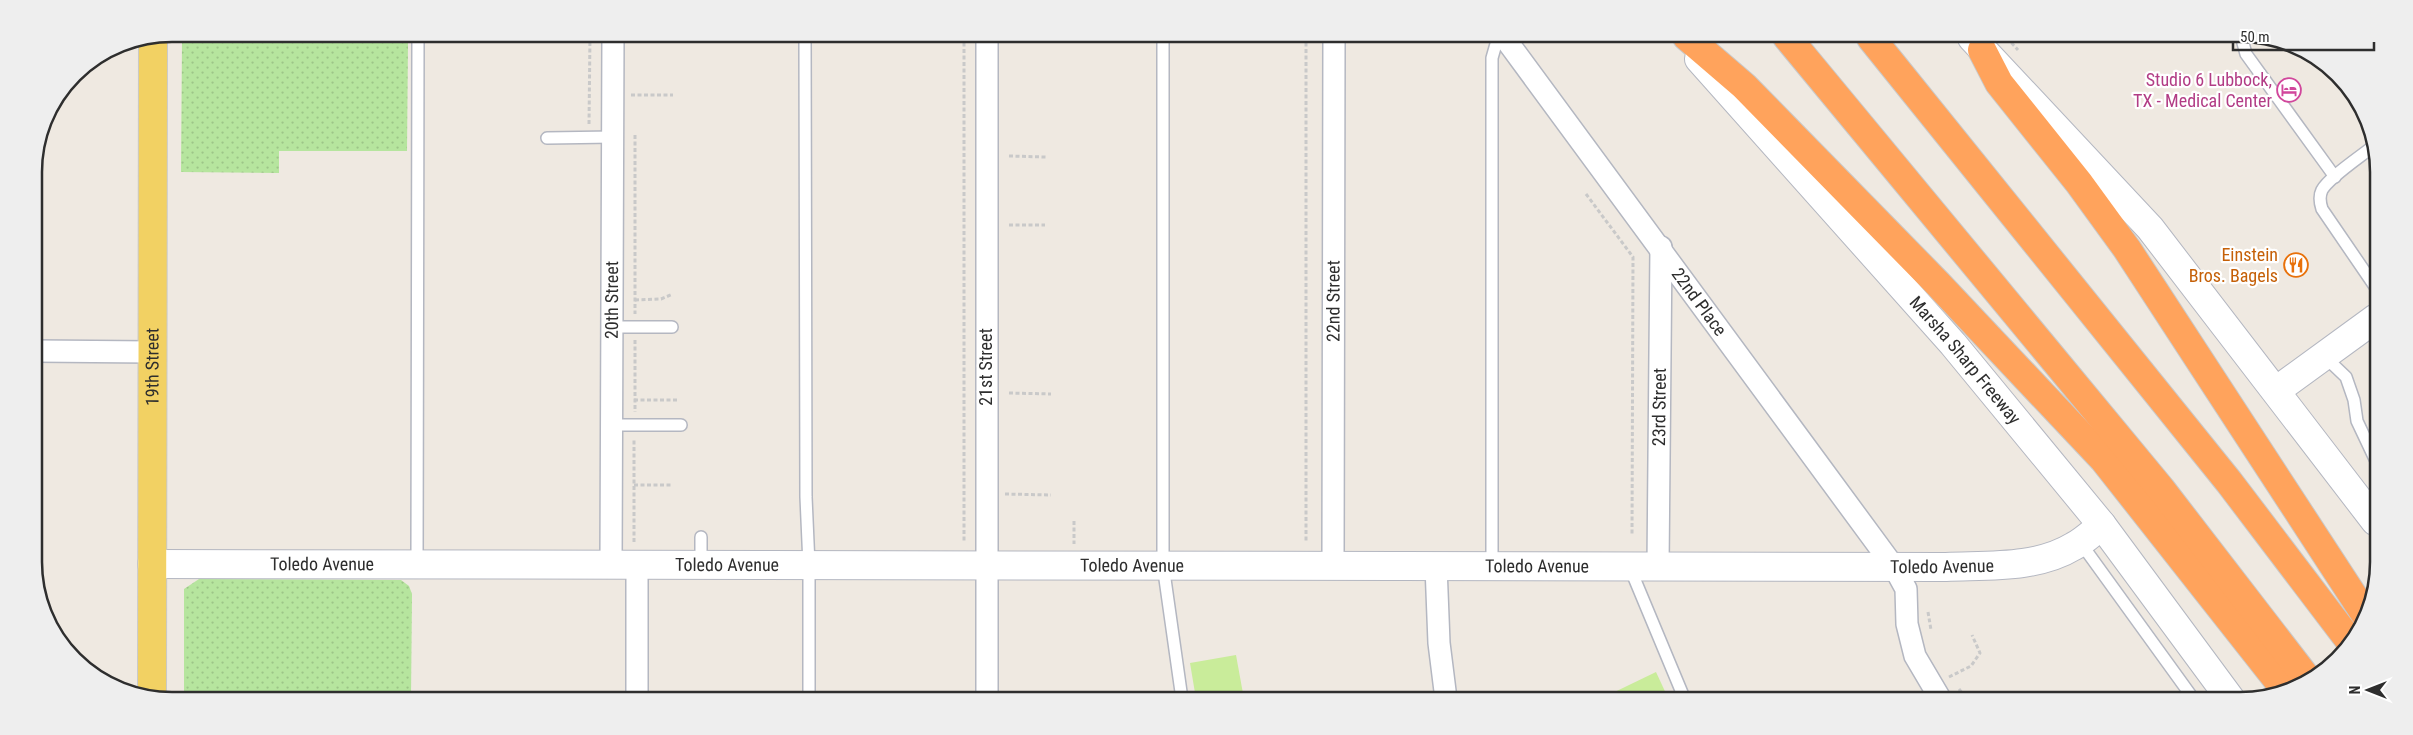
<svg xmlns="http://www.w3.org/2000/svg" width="2413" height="735" font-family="'Roboto Condensed',sans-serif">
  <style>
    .grass { fill: url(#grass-dots) }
    .pitch { fill: #c9ec9a }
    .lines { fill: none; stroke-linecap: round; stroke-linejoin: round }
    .lane-casing { stroke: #b4b7c1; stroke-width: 14 }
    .street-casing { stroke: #b4b7c1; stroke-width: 24 }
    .secondary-casing { stroke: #b4b7c1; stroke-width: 30 }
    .primary-casing { stroke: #c9c9c9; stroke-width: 30 }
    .highway-casing { stroke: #c9c9c9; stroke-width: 30 }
    .path { stroke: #c9c9c9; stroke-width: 3; stroke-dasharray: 4 2.5; stroke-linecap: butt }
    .lane { stroke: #fff; stroke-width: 11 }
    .street { stroke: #fff; stroke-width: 21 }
    .secondary { stroke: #fff; stroke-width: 28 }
    .primary { stroke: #f2d163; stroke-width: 28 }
    .highway { stroke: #ffa35c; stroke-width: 28 }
    .labels { text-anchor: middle; stroke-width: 4.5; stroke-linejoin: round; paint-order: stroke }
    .hotel-label { font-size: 18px; fill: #b23c85; stroke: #fff; text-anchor: end }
    .food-label { font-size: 18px; fill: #c56008; stroke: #fff; text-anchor: end }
    .street-label { font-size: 18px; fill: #2e2e2e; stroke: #fff }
    .rim { fill: none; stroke: #2e2e2e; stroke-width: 2.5 }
  </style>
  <defs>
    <pattern id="grass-dots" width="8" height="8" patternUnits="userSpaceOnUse" patternTransform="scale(1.25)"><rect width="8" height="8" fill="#b6e59e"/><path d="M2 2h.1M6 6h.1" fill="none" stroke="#9dc588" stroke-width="1.8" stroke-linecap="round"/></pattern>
  </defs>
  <rect width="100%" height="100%" fill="#efe9e1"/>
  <g class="grass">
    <polygon points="182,40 408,41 407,151 279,151 279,173 181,172"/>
    <polygon points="199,579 401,580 409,586 412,594 411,697 184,697 184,589"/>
  </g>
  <g class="pitch">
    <polygon points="1236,655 1244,699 1196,699 1190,663"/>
    <polygon points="1656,672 1669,700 1598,700"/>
  </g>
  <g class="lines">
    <g class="lane-casing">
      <g id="lane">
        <polyline points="805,35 806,497 809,565 809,698"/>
        <polyline points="1163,36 1163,565 1182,699"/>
        <polyline points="2245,38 2243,43 2246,54 2335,177"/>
        <polyline points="547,138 613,137"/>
        <path d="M2376,144C2363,155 2329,177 2322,190C2319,196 2320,203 2322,209L2376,288"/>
        <polyline points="612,327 672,327"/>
        <polyline points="2324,356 2346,377 2354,400 2357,421 2375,459"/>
        <polyline points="612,425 681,425"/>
        <polyline points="701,537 701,565"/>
        <polyline points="2080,542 2195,701"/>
        <polyline points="417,565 418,34"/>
        <polyline points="1492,566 1492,58 1498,37"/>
        <polyline points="1630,568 1685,700"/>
      </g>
    </g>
    <g class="street-casing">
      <g id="street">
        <polyline points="987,36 987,698"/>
        <path id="s1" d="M1504,37L1894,567L1906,589L1907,624L1915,656L1941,700"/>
        <polyline points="35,351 152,352"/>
        <path id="s2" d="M611,565L613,35"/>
        <polyline points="637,565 637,698"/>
        <path id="s3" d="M1333,565L1334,36"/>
        <polyline points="1436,566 1439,643 1446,699"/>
        <path id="s4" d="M1658,566L1661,247"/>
      </g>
    </g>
    <g class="secondary-casing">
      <g id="secondary">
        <polyline points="1972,38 2150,228 2375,521"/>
        <path id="s5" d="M1699,59L1953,344L2102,525L2232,701"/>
        <polyline points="2277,390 2376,318"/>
        <path id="s6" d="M152,564L1946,567C1988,565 2036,569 2074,546C2084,541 2093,532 2102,525"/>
      </g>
    </g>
    <g class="primary-casing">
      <g id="primary">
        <path id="s7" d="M152,697L153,38"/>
      </g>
    </g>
    <g class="highway-casing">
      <g id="highway">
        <polyline points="1687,37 1744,86 1938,284 2104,460 2287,692"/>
        <polyline points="1787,37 2161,489 2309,681"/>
        <polyline points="1871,38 2229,482 2349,640"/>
        <polyline points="1982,50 1999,83 2079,183 2127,249 2365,614"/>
      </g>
    </g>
    <g class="path">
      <polyline points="964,36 964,542"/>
      <polyline points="1306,36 1306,543"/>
      <polyline points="2007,38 2018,50"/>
      <polyline points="631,95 673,95"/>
      <polyline points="589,124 590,35"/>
      <polyline points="635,135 635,314"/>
      <polyline points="1009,156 1046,157"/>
      <polyline points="1586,194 1633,257 1632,534"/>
      <polyline points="1009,225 1045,225"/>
      <polyline points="635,300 661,299 673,294"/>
      <polyline points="635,340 635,412"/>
      <polyline points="1009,393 1051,394"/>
      <polyline points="634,400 679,400"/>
      <polyline points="634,485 671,485"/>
      <polyline points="1005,494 1051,495"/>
      <polyline points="1074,521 1074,544"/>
      <polyline points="634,542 634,438"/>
      <polyline points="1928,612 1931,630"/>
      <polyline points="1949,677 1971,666 1980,653 1972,635"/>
      <polyline points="1959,689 1968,700"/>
    </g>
    <use href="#lane" class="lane"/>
    <use href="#street" class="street"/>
    <use href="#secondary" class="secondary"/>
    <use href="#primary" class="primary"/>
    <use href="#highway" class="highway"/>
  </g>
  <defs>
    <g id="hotel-ring" transform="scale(1.25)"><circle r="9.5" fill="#fff" stroke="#d1479c" stroke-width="1.5"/><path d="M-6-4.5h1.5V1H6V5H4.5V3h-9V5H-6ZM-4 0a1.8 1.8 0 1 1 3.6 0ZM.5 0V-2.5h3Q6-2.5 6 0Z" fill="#d1479c"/></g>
    <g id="restaurant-ring" transform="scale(1.25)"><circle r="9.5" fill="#fff" stroke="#e8710a" stroke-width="1.5"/><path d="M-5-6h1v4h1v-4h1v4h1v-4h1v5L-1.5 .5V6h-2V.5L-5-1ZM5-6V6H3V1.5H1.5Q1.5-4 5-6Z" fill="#e8710a"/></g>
  </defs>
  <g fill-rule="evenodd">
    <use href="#hotel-ring" x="2289" y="90"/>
    <use href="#restaurant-ring" x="2296" y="265"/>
  </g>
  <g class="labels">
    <g class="hotel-label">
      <text x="2272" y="86">Studio 6 Lubbock,<tspan x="2272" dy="21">TX - Medical Center</tspan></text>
    </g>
    <g class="food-label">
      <text x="2278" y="261">Einstein<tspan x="2278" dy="21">Bros. Bagels</tspan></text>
    </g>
    <g class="street-label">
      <text dy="6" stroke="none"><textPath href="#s2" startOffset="265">20th Street</textPath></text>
      <text dy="6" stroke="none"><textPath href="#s3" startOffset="264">22nd Street</textPath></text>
      <text dy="6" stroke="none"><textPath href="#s1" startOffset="329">22nd Place</textPath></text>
      <text dy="6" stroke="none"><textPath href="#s5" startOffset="402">Marsha Sharp Freeway</textPath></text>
      <text dy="6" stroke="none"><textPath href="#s7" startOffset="330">19th Street</textPath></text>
      <text transform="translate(986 367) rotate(-90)" y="6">21st Street</text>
      <text dy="6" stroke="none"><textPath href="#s4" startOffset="159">23rd Street</textPath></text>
      <text dy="6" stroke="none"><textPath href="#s6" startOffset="170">Toledo Avenue</textPath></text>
      <text dy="6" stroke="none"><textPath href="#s6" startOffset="575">Toledo Avenue</textPath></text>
      <text dy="6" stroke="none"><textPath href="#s6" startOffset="980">Toledo Avenue</textPath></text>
      <text dy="6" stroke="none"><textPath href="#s6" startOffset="1385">Toledo Avenue</textPath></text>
      <text dy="6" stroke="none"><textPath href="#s6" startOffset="1790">Toledo Avenue</textPath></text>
    </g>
  </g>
  <path d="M0 0H2413V735H0ZM172 42H2240A130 130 0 0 1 2370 172V562A130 130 0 0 1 2240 692H172A130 130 0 0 1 42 562V172A130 130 0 0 1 172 42Z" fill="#eee" fill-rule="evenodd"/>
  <path class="rim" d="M172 42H2240A130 130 0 0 1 2370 172V562A130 130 0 0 1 2240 692H172A130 130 0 0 1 42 562V172A130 130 0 0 1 172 42Z"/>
  <g transform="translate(2368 690) rotate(270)" stroke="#ffffff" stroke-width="4" paint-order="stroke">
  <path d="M0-4L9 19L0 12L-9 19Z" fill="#2e2e2e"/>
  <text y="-8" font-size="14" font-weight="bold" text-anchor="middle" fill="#2e2e2e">N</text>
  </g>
  <path d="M2233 42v8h141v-8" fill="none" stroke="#2e2e2e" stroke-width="2.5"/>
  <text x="2240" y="42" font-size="15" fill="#2e2e2e" stroke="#ffffff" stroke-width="4" paint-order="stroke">50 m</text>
</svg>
